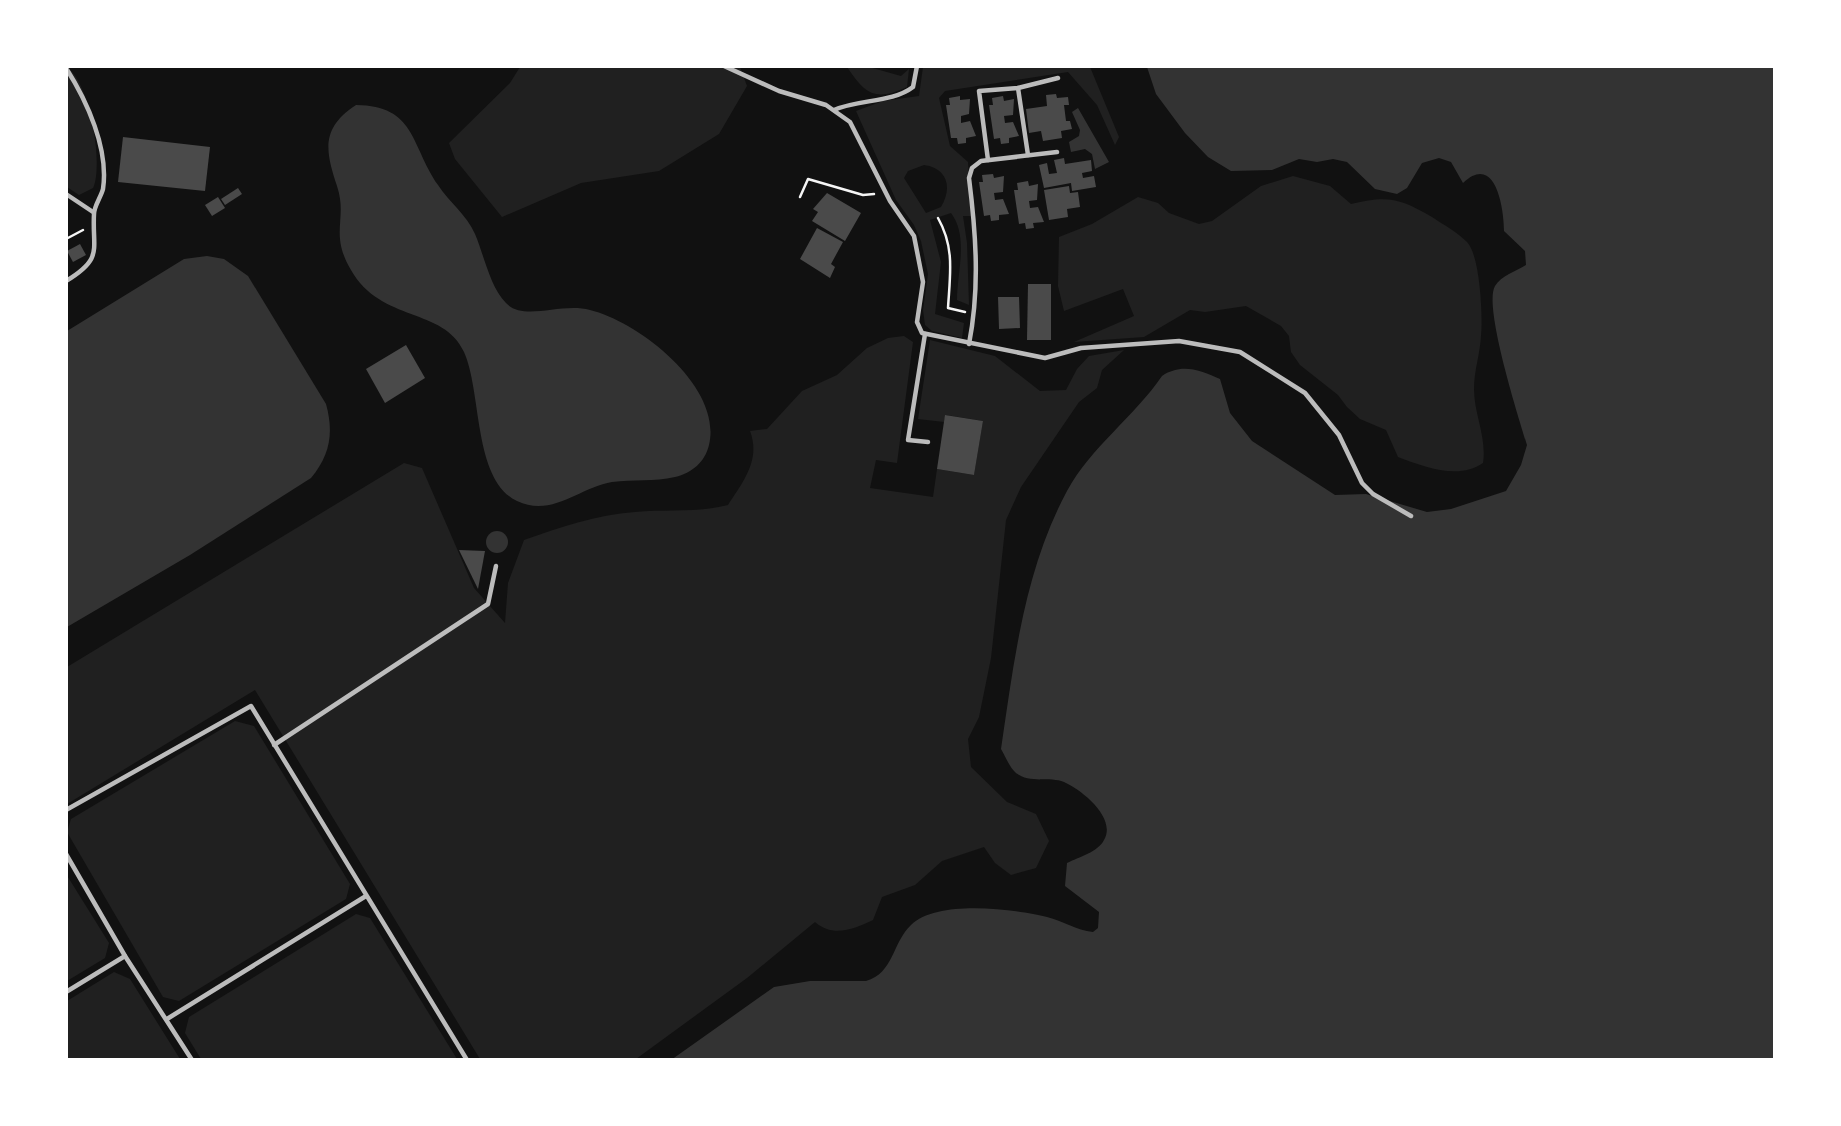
<svg xmlns="http://www.w3.org/2000/svg" width="1841" height="1126" font-family="Karla,sans-serif">
  <style>
    .green { fill: #202020; fill-rule: evenodd }
    .water { fill: #333 }
    .building { fill: #4a4a4a }
    .lines { fill: none; stroke-linecap: round; stroke-linejoin: round }
    .path { stroke: #f5f5f5; stroke-width: 2.5 }
    .service { stroke: #bcbcbc; stroke-width: 4.5 }
  </style>
  <rect width="100%" height="100%" fill="#111"/>
  <g class="green">
    <path d="M66,67C89,79 104,165 93,188L79,195L67,187Z"/>
    <polygon points="520,67 740,67 747,86 719,134 659,171 581,183 502,217 455,159 449,143 510,83"/>
    <path d="M847,67H869L901,76L909,69L907,87C875,102 865,94 847,67Z"/>
    <path d="M923,67H1090L1119,137L1115,145L1097,105L1068,72L945,91L939,98L950,146L968,162L971,216H963L967,243L969,305L957,300C957,272 969,237 951,213L930,220L941,262L935,314L964,323L962,338L932,331L925,325L923,310L928,274L921,241L914,225L896,200L856,111L883,101L919,96ZM924,165C947,168 953,187 941,207L926,213L904,178L908,171Z"/>
    <path d="M1293,176L1330,186L1351,204C1387,195 1400,198 1432,217C1444,225 1457,232 1467,242C1480,255 1483,316 1481,336C1480,354 1474,371 1474,389C1474,414 1487,438 1483,463C1459,480 1424,467 1398,457L1386,430L1360,419L1347,407L1338,395L1300,365L1291,352L1289,336L1281,326L1246,306L1205,312L1190,310L1144,337L1074,342L1134,316L1123,289L1064,311L1058,286L1059,237L1092,224L1138,197L1158,203L1169,213L1199,224L1212,221L1261,186Z"/>
    <path d="M904,336L913,342L897,463L876,460L870,488L933,497L937,469L974,475L983,421L946,415L944,422L918,419L930,340L995,356L1040,391L1066,390L1077,369L1089,356L1124,350L1102,370L1097,388L1079,402L1021,487L1006,520L991,658L979,717L968,739L971,767L1007,802L1036,814L1049,841L1036,868L1011,875L995,863L984,847L942,861L915,885L882,897L873,920C854,929 833,938 815,922L747,978L636,1059H480L255,690L67,804V667L404,463L422,468L474,588L505,623L508,583L524,540C561,527 596,515 635,512C667,509 696,513 728,505C743,482 761,460 750,431L767,429L802,391L837,375L867,348L888,338Z"/>
    <polygon points="235,721 254,726 350,884 346,899 179,1001 163,997 67,832 71,819"/>
    <polygon points="66,874 109,943 105,958 67,981"/>
    <polygon points="356,914 370,918 457,1059 201,1059 185,1033 189,1017"/>
    <polygon points="114,972 130,979 180,1059 67,1059 67,1001"/>
  </g>
  <g class="water">
    <path d="M1147,67H1774V1059L671,1060L774,987L810,981H866C894,973 892,943 911,925C937,899 1015,909 1047,917C1063,921 1076,930 1093,932L1098,928L1099,912L1065,886L1067,863C1079,857 1098,852 1104,840C1117,818 1082,790 1064,782C1050,776 1030,784 1016,773C1010,768 1005,756 1001,749C1014,662 1024,571 1067,491C1091,447 1134,417 1162,376C1182,363 1199,370 1220,379L1230,413L1252,441L1335,495L1366,494L1427,512L1451,509L1506,491L1521,465L1527,445C1519,419 1483,306 1495,286C1501,276 1516,271 1526,265L1525,251L1504,231C1504,210 1496,152 1463,183L1451,162L1439,158L1422,163L1407,188L1397,194L1375,189L1347,162L1333,159L1317,162L1299,159L1272,170L1231,171L1208,157L1185,133L1156,94Z"/>
    <path d="M356,105C416,106 410,144 438,185C449,202 467,215 475,234C484,255 490,287 506,303C524,322 561,302 590,310C639,322 723,387 709,445C705,462 692,473 675,477C654,482 633,479 612,482C580,487 552,518 517,501C473,480 482,392 464,352C444,307 381,323 351,270C329,233 348,219 337,186C325,150 321,128 356,105Z"/>
    <polygon points="1078,108 1109,162 1095,169 1092,154 1085,149 1071,152 1069,142 1079,136 1080,130 1072,112"/>
    <path d="M207,256L224,259L248,276L326,404C334,433 330,455 311,478L190,555L67,627V331L184,259Z"/>
    <circle cx="497" cy="542" r="11"/>
  </g>
  <g class="building">
    <polygon points="1056,94 1057,98 1068,97 1069,105 1064,105 1066,121 1070,121 1072,129 1061,131 1062,138 1043,141 1041,131 1029,133 1026,109 1047,106 1046,95"/>
    <polygon points="960,96 960,100 970,99 969,114 961,116 961,123 970,121 976,136 966,138 966,143 958,144 957,138 951,138 946,105 950,105 949,98"/>
    <polygon points="1003,96 1004,101 1014,99 1013,115 1004,116 1005,123 1013,122 1019,136 1009,138 1009,143 1001,144 1000,138 994,139 989,105 993,105 992,98"/>
    <polygon points="123,137 210,147 205,191 118,182"/>
    <polygon points="1064,158 1065,164 1091,160 1092,171 1082,173 1083,178 1094,176 1096,187 1072,191 1071,183 1044,188 1039,165 1047,163 1049,174 1057,173 1054,160"/>
    <polygon points="993,174 994,178 1004,176 1003,192 994,193 995,200 1003,199 1009,214 999,215 999,220 991,221 990,215 984,216 979,182 983,182 982,175"/>
    <polygon points="1028,181 1029,186 1038,184 1037,200 1029,201 1030,208 1038,207 1044,222 1033,223 1034,228 1026,229 1025,223 1019,224 1014,190 1018,190 1017,183"/>
    <polygon points="1069,186 1070,193 1078,192 1080,207 1067,209 1068,217 1049,220 1044,190"/>
    <polygon points="238,188 242,194 225,205 221,199"/>
    <polygon points="827,193 861,213 845,241 812,221 818,212 813,209"/>
    <polygon points="218,197 225,208 212,216 205,205"/>
    <polygon points="817,228 843,242 831,264 835,267 830,278 800,259"/>
    <polygon points="80,244 86,255 73,262 67,251"/>
    <polygon points="1028,284 1051,284 1051,340 1027,340"/>
    <polygon points="998,297 1019,297 1020,328 999,329"/>
    <polygon points="406,345 425,378 385,403 366,369"/>
    <polygon points="945,415 983,421 974,475 937,469"/>
    <polygon points="459,550 485,551 478,589"/>
  </g>
  <g class="lines">
    <g class="path">
      <polyline points="800,197 808,179 863,195 874,194"/>
      <path d="M938,218C955,248 950,274 948,308L965,312"/>
      <polyline points="66,239 83,230"/>
    </g>
    <g class="service">
      <polyline points="724,66 779,91 826,105 850,122 890,201 914,236 923,282 917,322 922,333 1045,358 1081,348 1179,341 1240,352 1305,393 1339,435 1362,483 1373,494 1411,516"/>
      <path d="M66,68C87,101 109,149 103,189C101,197 94,206 94,214C92,250 104,258 66,281"/>
      <polyline points="1018,88 1028,155"/>
      <path d="M834,110C859,99 892,103 913,87L917,66"/>
      <polyline points="988,160 979,91 1018,88 1058,78"/>
      <polyline points="66,194 93,212"/>
      <polyline points="925,334 908,440 928,442"/>
      <path d="M969,344C980,288 976,234 969,178L972,168L981,161L1057,152"/>
      <polyline points="274,745 488,604 496,566"/>
      <polyline points="66,810 251,706 467,1060"/>
      <polyline points="66,854 125,956 192,1060"/>
      <polyline points="66,992 125,956"/>
      <polyline points="167,1019 366,896"/>
    </g>
  </g>
  <rect width="1841" height="1126" fill="none" stroke="#ffffff" stroke-width="136"/>
</svg>
